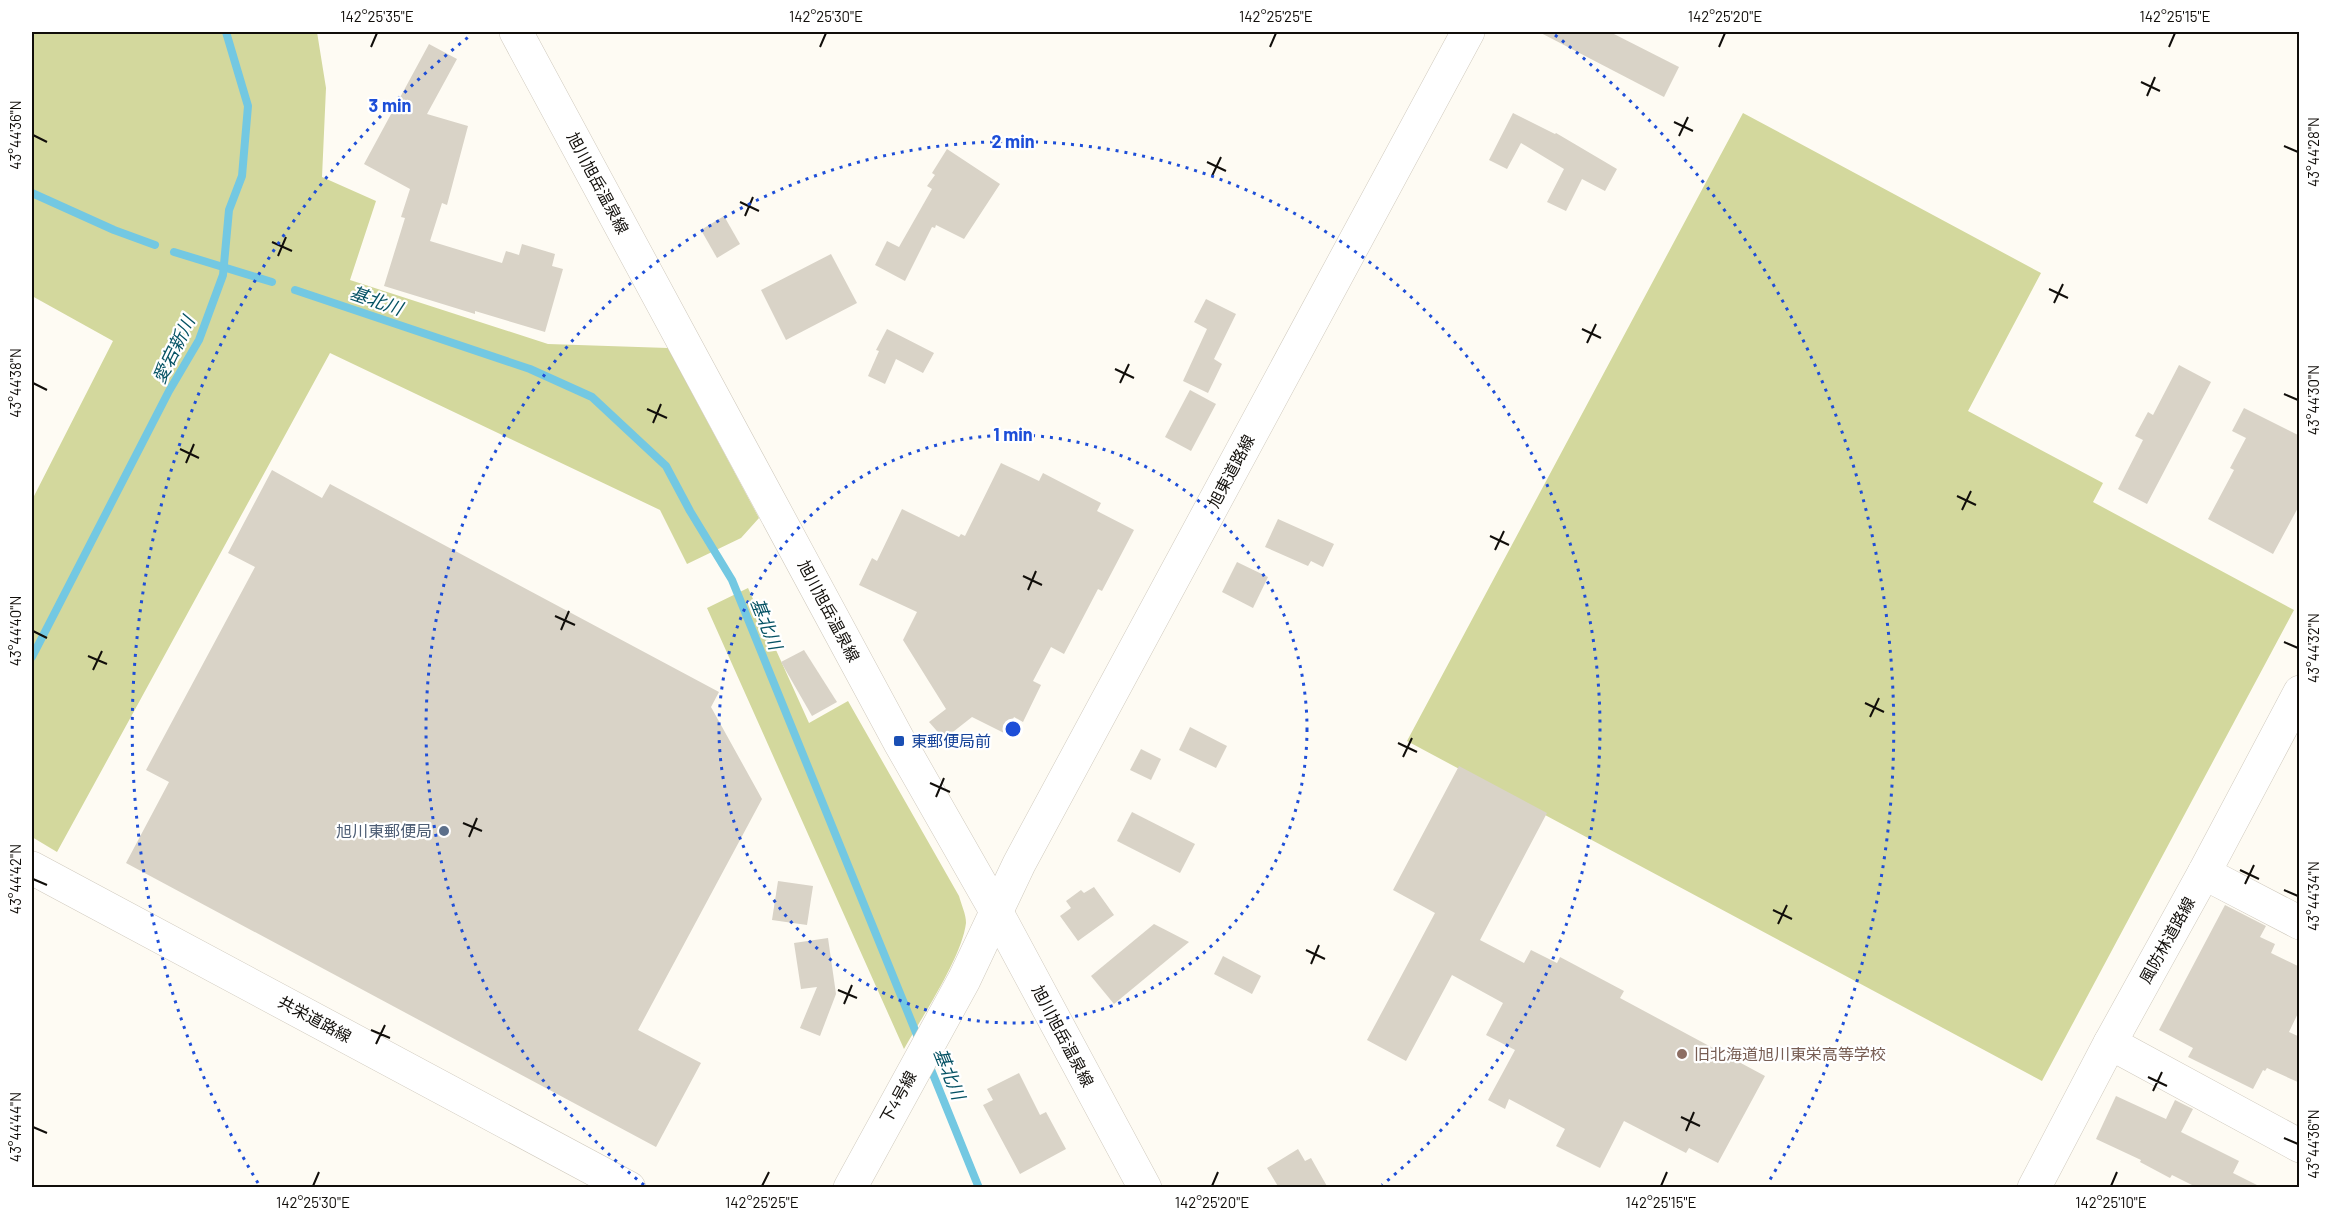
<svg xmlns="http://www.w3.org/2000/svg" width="2331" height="1219" font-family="Barlow,'Noto Sans JP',sans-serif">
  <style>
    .green { fill: #d3d89d }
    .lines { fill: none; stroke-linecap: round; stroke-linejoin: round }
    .stream { stroke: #73c8e2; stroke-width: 8 }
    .building { fill: #d9d3c7 }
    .minor-casing { stroke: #d0cabe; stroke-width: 34 }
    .major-casing { stroke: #d0cabe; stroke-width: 34 }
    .minor { stroke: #fff; stroke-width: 33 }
    .major { stroke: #fff; stroke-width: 33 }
    .ticks { fill: none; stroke: #110e0a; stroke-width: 2 }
    .ring { fill: none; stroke: #1d4ed8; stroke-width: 3; stroke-dasharray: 3 6 }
    .transit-dot { fill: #1a4fb4; stroke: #fff; stroke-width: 2 }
    .service-dot { fill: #5c6f8a; stroke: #fff; stroke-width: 2 }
    .education-dot { fill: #8d6e63; stroke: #fff; stroke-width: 2 }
    .labels { text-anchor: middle; stroke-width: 4.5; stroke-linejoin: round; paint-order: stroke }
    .street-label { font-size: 16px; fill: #110e0a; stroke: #fff }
    .transit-label { font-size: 16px; fill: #164399; stroke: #fff; text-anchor: start }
    .service-label { font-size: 16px; fill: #4e5e75; stroke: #fff; text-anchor: end }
    .education-label { font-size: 16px; fill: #785e54; stroke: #fff; text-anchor: start }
    .water-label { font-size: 18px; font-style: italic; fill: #055264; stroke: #fff }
    .centre { fill: #1d4ed8; stroke: #fff; stroke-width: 3 }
    .ring-label { font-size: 18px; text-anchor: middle; font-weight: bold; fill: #1d4ed8; stroke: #fff; stroke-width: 4.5; stroke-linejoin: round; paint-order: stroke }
    .neatline { fill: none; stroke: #110e0a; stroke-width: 2 }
    .ticks-label { font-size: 15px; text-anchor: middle; fill: #110e0a }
  </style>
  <rect width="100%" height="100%" fill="#fefbf3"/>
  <g class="green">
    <polygon points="32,32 317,32 326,88 322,177 376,201 350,280 548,344 668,348 759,518 741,538 687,564 660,510 330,353 57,852 32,837 32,500 113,341 32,296"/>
    <polygon points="1743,113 2041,273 1968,411 2103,483 2093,502 2294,610 2042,1081 1407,741"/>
    <path d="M748,588L809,723L848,701L959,896C961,904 966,914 966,923C962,957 922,1017 904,1049L707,608Z"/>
  </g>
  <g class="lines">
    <g class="stream">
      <polyline points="32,193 114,230 155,245"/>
      <polyline points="174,252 272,282"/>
      <polyline points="295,290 530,369 592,397 666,466 690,511 732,580 919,1040"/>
      <polyline points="32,657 169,391 199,340 223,275 229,210 242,176 248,106 226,32"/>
      <polyline points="928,1062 979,1188"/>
    </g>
  </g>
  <g class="building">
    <polygon points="1539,32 1610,32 1679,67 1664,97"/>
    <polygon points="429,44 457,59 427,114 468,126 447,205 442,203 430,241 502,263 506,251 519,255 522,244 555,254 552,266 563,269 545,332 475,311 475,314 384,286 405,218 401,217 410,189 364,164"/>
    <polygon points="1513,113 1555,134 1556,133 1617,169 1605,191 1582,179 1566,211 1547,202 1564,169 1521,143 1507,169 1489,160"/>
    <polygon points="947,149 1000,184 964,239 936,225 935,228 932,227 905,281 875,265 887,241 899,247 932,189 927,186 935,175 932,173"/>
    <polygon points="724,216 740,244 717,258 701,230"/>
    <polygon points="831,254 857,303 786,340 761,290"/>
    <polygon points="1206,299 1236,314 1214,359 1222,364 1208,393 1183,381 1207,329 1194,322"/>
    <polygon points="887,329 934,353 923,373 896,359 885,384 868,376 879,351 876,350"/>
    <polygon points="2179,365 2211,382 2147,504 2118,489 2143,440 2135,436 2148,412 2153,415"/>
    <polygon points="1190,390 1216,404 1191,451 1165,437"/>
    <polygon points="2244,408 2300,436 2300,504 2273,554 2208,519 2234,470 2230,468 2246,438 2232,431"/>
    <polygon points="1001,463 1039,481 1043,473 1101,503 1097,511 1134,530 1102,591 1098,589 1064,654 1051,647 1033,681 1041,685 1023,722 1014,717 1006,734 972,717 944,739 929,722 946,709 903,640 917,612 859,585 872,558 877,561 902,509 959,537 961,534 965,536"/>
    <polygon points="272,470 322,498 330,484 719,692 711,707 762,799 638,1030 701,1063 656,1147 126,863 169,782 146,770 255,567 228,553"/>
    <polygon points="1278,519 1334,544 1323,567 1311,561 1308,566 1265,547"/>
    <polygon points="1237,562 1268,577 1253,608 1222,592"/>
    <polygon points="804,650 837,702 812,716 781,662"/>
    <polygon points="1190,727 1227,746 1216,768 1179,750"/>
    <polygon points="1141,749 1161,759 1151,780 1130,770"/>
    <polygon points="1459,766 1547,813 1480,940 1524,963 1531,950 1557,963 1560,957 1624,991 1620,998 1765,1076 1718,1163 1689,1148 1686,1153 1624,1121 1600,1168 1556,1146 1565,1129 1509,1099 1505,1109 1488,1100 1515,1050 1486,1035 1503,1003 1452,975 1406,1061 1367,1040 1435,913 1393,890"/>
    <polygon points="1132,812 1195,844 1180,873 1117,841"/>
    <polygon points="778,881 813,886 807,925 772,920"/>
    <polygon points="1094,887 1114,915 1078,941 1060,916 1071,908 1066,901 1081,890 1084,893"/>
    <polygon points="2225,905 2266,926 2260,937 2275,944 2271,953 2300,967 2300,1009 2289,1032 2300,1037 2300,1083 2267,1068 2265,1071 2263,1070 2253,1089 2188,1057 2193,1048 2159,1030"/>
    <polygon points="1154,924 1189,942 1114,1004 1091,976"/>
    <polygon points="828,938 836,994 820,1036 800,1028 817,987 801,989 794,943"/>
    <polygon points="1223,956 1261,976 1252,994 1214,974"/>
    <polygon points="1019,1073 1040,1115 1046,1112 1066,1149 1020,1174 983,1105 993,1100 987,1089"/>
    <polygon points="2116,1096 2166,1119 2175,1100 2193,1109 2181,1132 2239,1161 2233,1173 2263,1188 2198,1188 2172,1175 2170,1178 2140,1162 2141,1160 2096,1139"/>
    <polygon points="1298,1149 1305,1161 1311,1158 1328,1188 1279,1188 1267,1168"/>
  </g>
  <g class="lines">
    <g class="minor-casing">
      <g id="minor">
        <polyline points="32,868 629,1188"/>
        <polyline points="2204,873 2300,923"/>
        <polyline points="2110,1043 2300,1146"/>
        <polyline points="850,1188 964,980 1019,864 1468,32"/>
        <polyline points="2034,1188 2110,1043 2204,873 2300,692"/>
      </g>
    </g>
    <g class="major-casing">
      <polyline id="major" points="516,32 899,741 996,911 1145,1188"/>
    </g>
    <use href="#minor" class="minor"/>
    <use href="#major" class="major"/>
  </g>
  <path class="ticks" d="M371,47L377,33M820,47L826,33M1270,47L1276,33M1719,47L1725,33M2169,47L2175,33M2141,82L2160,91M2147,96L2155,77M1674,122L1693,131M33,135L47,142M1679,136L1688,117M2284,146L2298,152M1207,162L1226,171M1212,176L1221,157M740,202L759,211M745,216L753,197M272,242L292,251M278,256L286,237M2049,289L2068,298M2054,303L2063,284M1582,329L1601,338M1587,343L1596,324M1115,369L1134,378M33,383L47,390M1120,383L1129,364M2284,394L2298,400M647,409L667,418M653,423L661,404M180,449L199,458M186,463L194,444M1957,496L1976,505M1962,510L1971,491M1490,536L1509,545M1495,550L1504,531M1023,576L1042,585M1028,590L1036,571M555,616L575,625M561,630L569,611M33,631L47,638M2284,642L2298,648M88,656L107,664M93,670L102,651M1865,703L1884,712M1870,717L1879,698M1398,743L1417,752M1403,757L1412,738M930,783L950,792M936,797L944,778M463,823L482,831M469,837L477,818M2240,870L2259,879M33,879L47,885M2245,884L2254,865M2284,890L2298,896M1773,910L1792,919M1778,924L1787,905M1306,950L1325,959M1311,964L1319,945M838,990L857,998M844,1004L852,985M371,1030L390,1038M376,1044L385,1025M2148,1077L2167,1086M2153,1091L2162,1072M1681,1117L1700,1126M33,1127L47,1133M1686,1131L1694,1112M2284,1138L2298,1144M313,1186L319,1172M762,1186L769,1172M1212,1186L1218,1172M1661,1186L1667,1172M2111,1186L2117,1172"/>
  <g class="ring">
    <circle cx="1013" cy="729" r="294"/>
    <path d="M644 1185A587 587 0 1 1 1382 1185"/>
    <path d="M258 1183A881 881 0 0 1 471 35M1555 35A881 881 0 0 1 1768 1183"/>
  </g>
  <rect class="transit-dot" x="893" y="735" width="12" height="12" rx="3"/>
  <circle class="service-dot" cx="444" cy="831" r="6"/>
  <circle class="education-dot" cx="1682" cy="1054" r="6"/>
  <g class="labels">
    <g class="street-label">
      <text transform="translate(598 183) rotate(62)" y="6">旭川旭岳温泉線</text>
      <text transform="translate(1231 471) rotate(-62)" y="6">旭東道路線</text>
      <text transform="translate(829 611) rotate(62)" y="6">旭川旭岳温泉線</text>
      <text transform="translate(2167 940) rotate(-61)" y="6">風防林道路線</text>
      <text transform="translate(315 1019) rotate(28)" y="6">共栄道路線</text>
      <text transform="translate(1063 1036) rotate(62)" y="6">旭川旭岳温泉線</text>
      <text transform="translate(898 1097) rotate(-61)" y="6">下4号線</text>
    </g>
    <g class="transit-label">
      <text x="911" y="747">東郵便局前</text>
    </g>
    <g class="service-label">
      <text x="432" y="837">旭川東郵便局</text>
    </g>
    <g class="education-label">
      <text x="1694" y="1060">旧北海道旭川東栄高等学校</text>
    </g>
    <g class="water-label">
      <text transform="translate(376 301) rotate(19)" y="6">基北川</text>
      <text transform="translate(174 350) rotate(-64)" y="6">愛宕新川</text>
      <text transform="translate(766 624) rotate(68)" y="6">基北川</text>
      <text transform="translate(949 1074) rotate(68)" y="6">基北川</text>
    </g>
  </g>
  <circle cx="1013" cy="729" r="9" class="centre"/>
  <g class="ring-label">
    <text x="390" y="112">3 min</text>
    <text x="1013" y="148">2 min</text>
    <text x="1013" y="441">1 min</text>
  </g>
  <rect width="2331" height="1219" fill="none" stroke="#ffffff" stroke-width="66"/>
  <rect x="33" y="33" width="2265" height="1153" class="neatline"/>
  <g class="ticks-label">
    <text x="377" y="22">142°25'35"E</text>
    <text x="826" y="22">142°25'30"E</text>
    <text x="1276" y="22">142°25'25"E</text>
    <text x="1725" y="22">142°25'20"E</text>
    <text x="2175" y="22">142°25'15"E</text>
    <text transform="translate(16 135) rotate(-90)" y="5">43°44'36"N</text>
    <text transform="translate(2314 152) rotate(-90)" y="5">43°44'28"N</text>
    <text transform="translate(16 383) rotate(-90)" y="5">43°44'38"N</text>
    <text transform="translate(2314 400) rotate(-90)" y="5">43°44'30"N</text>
    <text transform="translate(16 631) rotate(-90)" y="5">43°44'40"N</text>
    <text transform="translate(2314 648) rotate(-90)" y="5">43°44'32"N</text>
    <text transform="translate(16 879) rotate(-90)" y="5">43°44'42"N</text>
    <text transform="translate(2314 896) rotate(-90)" y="5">43°44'34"N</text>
    <text transform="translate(16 1127) rotate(-90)" y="5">43°44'44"N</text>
    <text transform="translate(2314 1144) rotate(-90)" y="5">43°44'36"N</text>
    <text x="313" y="1208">142°25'30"E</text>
    <text x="762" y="1208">142°25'25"E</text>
    <text x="1212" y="1208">142°25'20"E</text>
    <text x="1661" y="1208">142°25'15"E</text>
    <text x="2111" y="1208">142°25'10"E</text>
  </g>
</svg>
